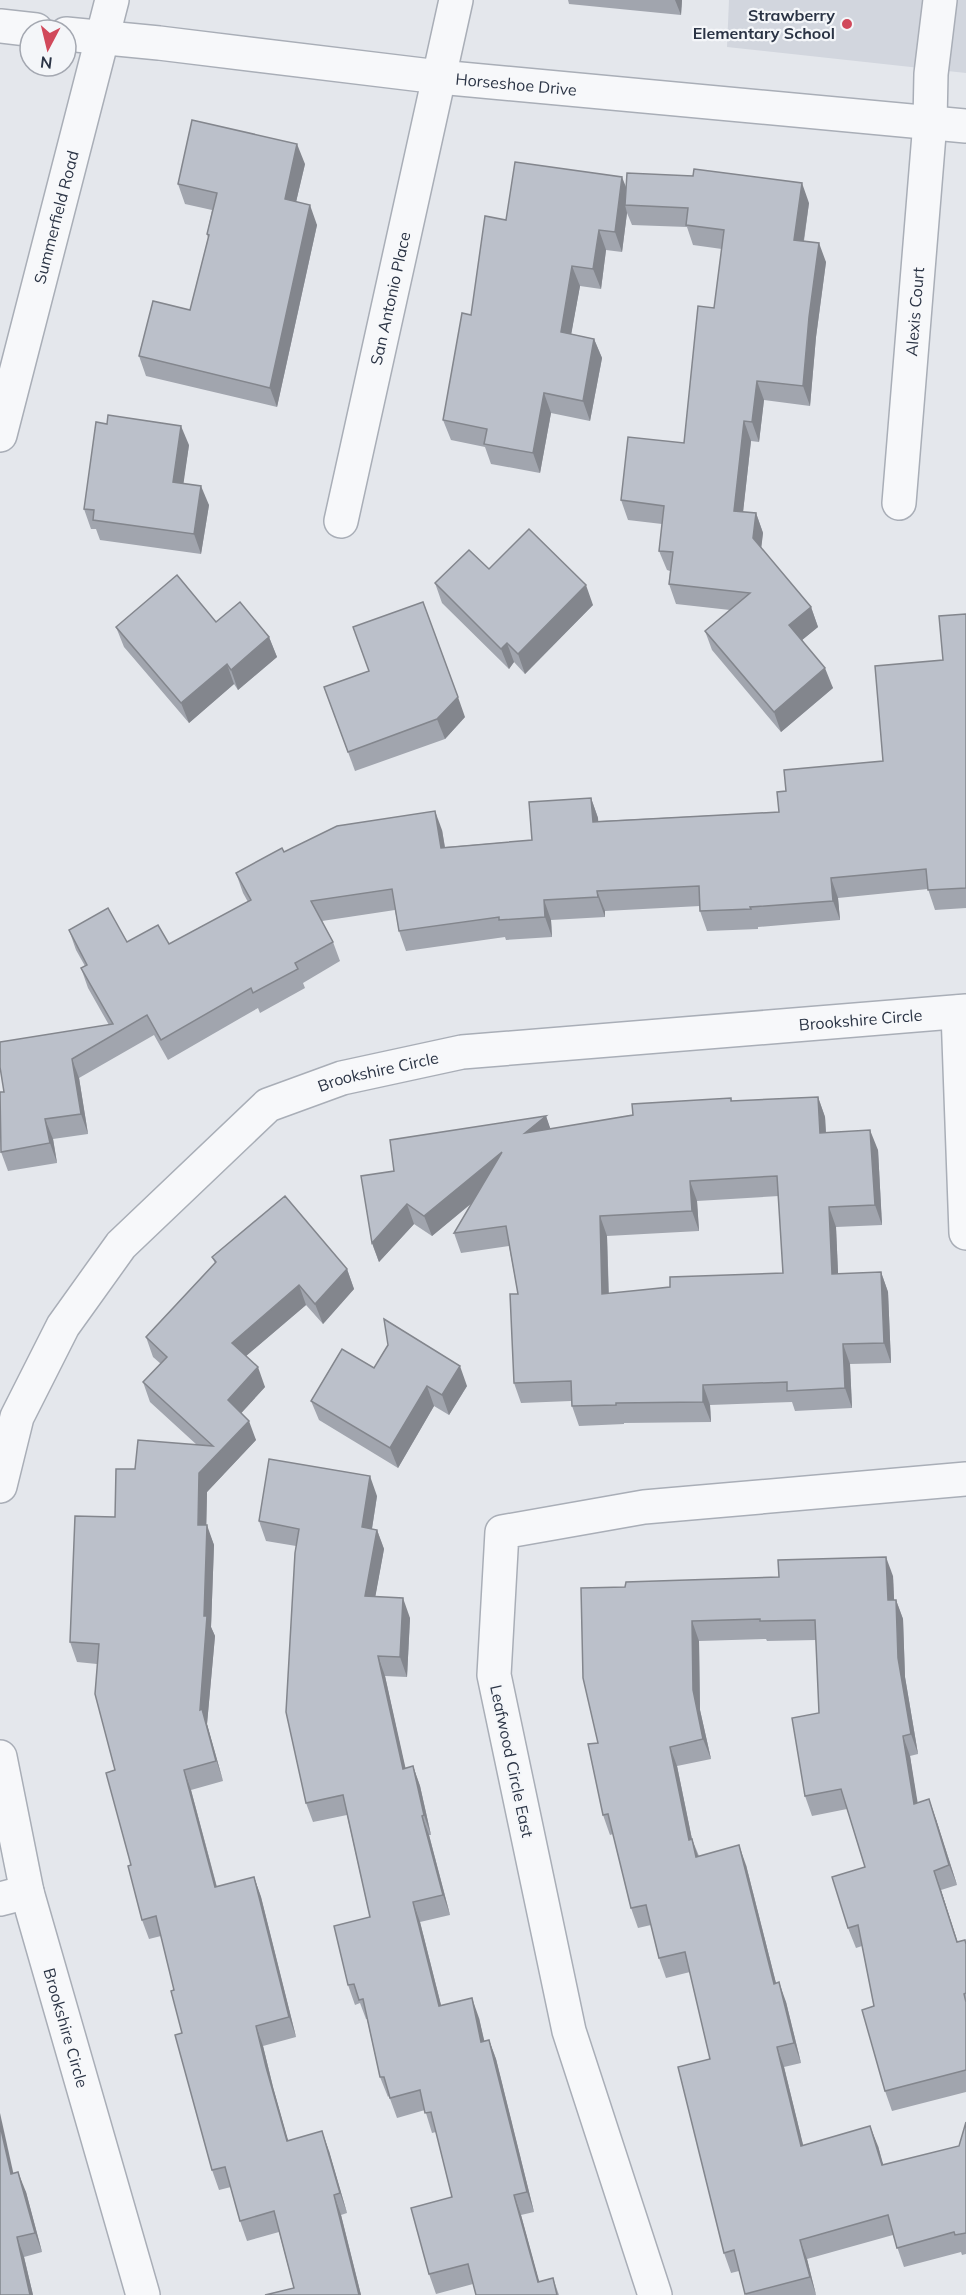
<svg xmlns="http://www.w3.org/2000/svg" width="966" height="2295" font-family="Mulish,sans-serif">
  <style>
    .built { fill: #d2d6de }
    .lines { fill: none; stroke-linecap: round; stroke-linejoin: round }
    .minor-casing { stroke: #a9aeb7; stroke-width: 36 }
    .minor { stroke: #f7f8fa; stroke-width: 33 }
    .wall { fill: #a1a5ae; fill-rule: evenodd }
    .shaded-wall { fill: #83868d }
    .building { fill: #bbc0ca; stroke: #83868d; stroke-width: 1.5; fill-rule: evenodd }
    .poi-dot { fill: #d1495b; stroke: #f4f6f9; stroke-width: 2 }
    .labels { text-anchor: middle; stroke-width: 4.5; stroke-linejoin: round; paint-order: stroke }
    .poi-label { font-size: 16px; font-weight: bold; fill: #2b3445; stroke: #f4f6f9; text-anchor: end }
    .street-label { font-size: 16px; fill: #2b3445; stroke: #f4f6f9 }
  </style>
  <rect width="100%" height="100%" fill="#e4e7ec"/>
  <polygon class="built" points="729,0 966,0 966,73 727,47"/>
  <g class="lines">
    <g class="minor-casing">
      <g id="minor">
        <polyline points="0,26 36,30"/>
        <path id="s1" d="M66,34L159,43L439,77L966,126"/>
        <path id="s2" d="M0,435L112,0"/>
        <path id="s3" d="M899,503L930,122L931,74L940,0"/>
        <path id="s4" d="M341,521L456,0"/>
        <polyline points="958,1012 966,1233"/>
        <path id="s5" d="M0,1486L17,1417L63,1326L121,1245L268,1105L342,1078L462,1052L966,1011"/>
        <path id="s6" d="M0,1757L27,1892L143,2295"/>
        <polyline points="0,1899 27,1892"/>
        <polyline points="655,2295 569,2031 494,1675 502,1532 644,1507 966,1479"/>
      </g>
    </g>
    <use href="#minor" class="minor"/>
  </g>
  <g class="wall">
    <polygon points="568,0 682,0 681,15 569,4"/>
    <polygon points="305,164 296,202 317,225 277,407 146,376 139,356 190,310 208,238 207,234 212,210 185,204 178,184"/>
    <polygon points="626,187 809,203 804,241 826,262 816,337 810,406 764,400 759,442 751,441 743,512 756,513 763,533 761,548 811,607 818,627 802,640 833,688 781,732 712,650 705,631 730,610 676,604 669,584 670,571 667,570 659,551 662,524 628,520 621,500 684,443 714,308 722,249 693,245 687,227 632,225 627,213 622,252 606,250 601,289 580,286 571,334 594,339 602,358 590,421 551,413 540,473 491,464 485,447 451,440 443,420 471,315 506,220"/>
    <polygon points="189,445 183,483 209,505 201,554 100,540 96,529 91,529 84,509"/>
    <polygon points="489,569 593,605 525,674 514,662 509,669 442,603 435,583"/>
    <polygon points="966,614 966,908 935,910 928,889 838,898 840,920 758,927 758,929 707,931 700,911 700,906 605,911 605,917 551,920 552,937 506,940 505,937 406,951 399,931 395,910 322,921 333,942 340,961 303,983 305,988 260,1013 258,1008 168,1060 154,1035 79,1078 88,1134 53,1139 57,1163 8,1171 1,1152 4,1092 109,1025 88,988 81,968 85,966 76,950 69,930 127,942 169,944 248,902 243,893 236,873 284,852 442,830 445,847 532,840 591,798 598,818 598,821 779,812 786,791 883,761 943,660"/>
    <polygon points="216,622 269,637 277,657 238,690 234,684 189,723 124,647 116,627"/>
    <polygon points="324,687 465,717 445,739 355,771"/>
    <path d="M818,1097L825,1117L826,1133L878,1150L882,1225L836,1227L838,1274L881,1272L888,1292L891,1363L850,1364L852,1408L795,1411L792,1402L710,1405L711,1422L624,1423V1424L579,1426L572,1406L571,1401L521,1403L514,1383L518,1294L509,1246L461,1253L454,1233L472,1203L432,1236L414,1224L379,1262L372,1243L394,1171L546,1116L550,1129L731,1098L732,1101ZM779,1196L783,1273L670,1287L609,1294L607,1236L699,1231L697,1201Z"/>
    <polygon points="212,1257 347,1269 354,1289 323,1324 306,1305 246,1356 265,1387 241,1413 256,1440 207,1492 206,1525 214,1545 211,1627 215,1636 207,1724 223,1781 191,1790 217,1887 254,1877 261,1897 296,2037 263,2046 273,2087 288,2141 329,2151 347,2213 341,2215 361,2295 265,2295 294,2288 279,2232 247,2241 240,2221 231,2187 219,2190 212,2170 182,2033 174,1990 161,1936 149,1939 142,1920 115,1770 97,1664 77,1662 70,1642 115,1517 135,1469 197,1445 150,1402 143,1382 161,1364 153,1357 146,1337 215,1263"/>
    <polygon points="374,1368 467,1386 449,1415 434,1406 398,1468 319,1420 311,1401"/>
    <polygon points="377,1496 372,1529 377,1530 384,1549 375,1597 410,1618 407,1677 385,1676 405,1768 413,1766 420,1786 431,1835 429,1835 450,1915 420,1922 441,2005 479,2018 484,2041 489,2040 496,2059 534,2212 521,2215 539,2282 553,2278 559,2295 476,2295 473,2284 436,2294 429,2274 452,2197 436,2132 432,2133 425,2110 397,2118 389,2096 388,2097 380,2077 367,2019 366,2019 360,2003 355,2005 348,1985 370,1917 347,1815 313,1822 306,1803 296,1546 266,1541 259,1521"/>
    <polygon points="893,1576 894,1600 896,1600 903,1619 905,1677 918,1754 910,1756 917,1803 936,1819 957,1885 941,1890 957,1942 966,1943 966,2092 892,2111 885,2091 874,2006 862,1946 856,1948 848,1928 865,1867 847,1809 812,1816 805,1796 819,1713 816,1640 767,1641 766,1639 699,1641 700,1710 711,1759 677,1766 692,1839 699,1856 746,1865 776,1983 786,2002 801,2063 784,2067 803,2145 878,2146 883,2165 959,2146 966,2122 966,2254 962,2255 961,2252 904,2267 893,2235 807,2259 816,2295 746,2295 739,2271 731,2273 724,2253 710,2059 690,1972 666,1978 659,1958 651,1925 638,1928 631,1908 613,1834 610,1835 603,1815 598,1743 625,1587"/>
    <polygon points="14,2174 26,2192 42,2252 24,2257 33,2295 0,2295"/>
  </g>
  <g class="shaded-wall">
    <polygon points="675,0 682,0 681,15"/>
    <polygon points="297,144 305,164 292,219 285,199"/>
    <polygon points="622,177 630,197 625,205 627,213 622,252 615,232"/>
    <polygon points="802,183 809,203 801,259 794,240"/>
    <polygon points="310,205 317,225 277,407 270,388"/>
    <polygon points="599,230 606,250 601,289 593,269"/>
    <polygon points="819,243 826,262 816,337 810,406 803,386 809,317"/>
    <polygon points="572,266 580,286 568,352 561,332"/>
    <polygon points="594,339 602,358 590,421 583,401"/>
    <polygon points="757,381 764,400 759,442 752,422"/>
    <polygon points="544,393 551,413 540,473 533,453"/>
    <polygon points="744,421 751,441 741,530 734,511"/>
    <polygon points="181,426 189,445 181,501 173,482"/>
    <polygon points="201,486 209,505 201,554 194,534"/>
    <polygon points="756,513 763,533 760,558 753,538"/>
    <polygon points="586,585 593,605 525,674 518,654"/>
    <polygon points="811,607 818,627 796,645 789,625"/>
    <polygon points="269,637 277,657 238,690 231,670"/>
    <polygon points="507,643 514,662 509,669 501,649"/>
    <polygon points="227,664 234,684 189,723 181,703"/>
    <polygon points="825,668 833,688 781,732 774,712"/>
    <polygon points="458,697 465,717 445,739 437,719"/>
    <polygon points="591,798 598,818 600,841 593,822"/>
    <polygon points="435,811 442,830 448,867 441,848"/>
    <polygon points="831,878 838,898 840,920 833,901"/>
    <polygon points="597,891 605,911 605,917 598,897"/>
    <polygon points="544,900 551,920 552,937 545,917"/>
    <polygon points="72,1059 79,1078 88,1134 81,1114"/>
    <polygon points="818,1097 825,1117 827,1153 820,1133"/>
    <polygon points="546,1116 553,1136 525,1133"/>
    <polygon points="45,1119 53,1139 57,1163 50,1143"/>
    <polygon points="870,1130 878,1150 882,1225 875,1205"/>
    <polygon points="502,1152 509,1172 432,1236 424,1216"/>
    <polygon points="690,1181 697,1201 699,1231 692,1211"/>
    <polygon points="407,1204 414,1224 379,1262 372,1243"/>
    <polygon points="829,1207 836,1227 839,1294 832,1274"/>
    <polygon points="600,1216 607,1236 609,1314 602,1294"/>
    <polygon points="347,1269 354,1289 323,1324 315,1304"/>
    <polygon points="881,1272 888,1292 891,1363 884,1343"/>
    <polygon points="299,1285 306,1305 239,1362 232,1343"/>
    <polygon points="843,1344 850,1364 852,1408 845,1388"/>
    <polygon points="460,1366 467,1386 449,1415 442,1395"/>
    <polygon points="258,1367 265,1387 235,1420 228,1400"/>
    <polygon points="703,1385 710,1405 711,1422 703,1402"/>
    <polygon points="427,1386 434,1406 398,1468 390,1448"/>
    <polygon points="249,1421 256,1440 207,1492 206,1544 198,1525 199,1473"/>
    <polygon points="370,1476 377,1496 369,1547 362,1527"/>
    <polygon points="207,1525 214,1545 211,1627 215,1636 207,1724 223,1781 200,1710"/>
    <polygon points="377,1530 384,1549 372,1615 365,1596"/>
    <polygon points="886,1557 893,1576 895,1620 888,1600"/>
    <polygon points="403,1598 410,1618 407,1677 400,1657"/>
    <polygon points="896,1600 903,1619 905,1677 918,1754 911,1734 898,1658"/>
    <polygon points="692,1621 699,1641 700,1710 711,1759 703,1739 693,1690"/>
    <polygon points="378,1656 385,1676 410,1788 403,1769"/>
    <polygon points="903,1736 910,1756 921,1823 914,1804"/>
    <polygon points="670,1747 677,1766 696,1859 689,1840"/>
    <polygon points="413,1766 420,1786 431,1835 424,1815"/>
    <polygon points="184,1770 191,1790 222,1907 215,1887"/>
    <polygon points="929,1799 936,1819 957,1885 949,1865"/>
    <polygon points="422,1816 429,1835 450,1915 443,1895"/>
    <polygon points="692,1839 699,1859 696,1857"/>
    <polygon points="739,1845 746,1865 781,2003 774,1984"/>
    <polygon points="934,1871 941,1890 964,1962 957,1942"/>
    <polygon points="254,1877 261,1897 296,2037 289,2017"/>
    <polygon points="413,1902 420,1922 446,2025 439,2006"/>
    <polygon points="779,1982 786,2002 801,2063 794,2043"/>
    <polygon points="472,1998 479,2018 489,2061 481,2042"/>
    <polygon points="256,2026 263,2046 273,2087 294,2161 287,2141 266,2067"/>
    <polygon points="489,2040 496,2059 534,2212 527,2192"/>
    <polygon points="777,2047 784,2067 808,2165 801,2146"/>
    <polygon points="0,2113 18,2194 11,2174 0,2125"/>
    <polygon points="870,2126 878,2146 889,2185 882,2165"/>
    <polygon points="322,2131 329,2151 347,2213 340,2193"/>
    <polygon points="18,2172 26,2192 42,2252 35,2233"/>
    <polygon points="334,2195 341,2215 361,2295 359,2295"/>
    <polygon points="514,2195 521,2215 543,2295 538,2282"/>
    <polygon points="17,2237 24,2257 33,2295 30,2295"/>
    <polygon points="800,2240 807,2259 816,2295 810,2277"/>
  </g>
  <g class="building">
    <polygon points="192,120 297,144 285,199 310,205 270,388 139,356 153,301 190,310 209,235 207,234 217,193 178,184"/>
    <polygon points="515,162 622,177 615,232 599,230 593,269 572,266 561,332 594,339 583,401 544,393 533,453 484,444 487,429 443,420 462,313 471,315 485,216 506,220"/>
    <polygon points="694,169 802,183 794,240 819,243 809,317 803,386 757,381 752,422 744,421 734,511 756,513 753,538 811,607 789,625 825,668 774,712 705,631 750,593 669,584 673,552 659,551 664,506 621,500 628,437 684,443 698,306 714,308 724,230 686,225 688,208 625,205 627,173 693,176"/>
    <polygon points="108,415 181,426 173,482 201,486 194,534 93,520 94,510 84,509 96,422 107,424"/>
    <polygon points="529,529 586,585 518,654 507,643 501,649 435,583 469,550 489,569"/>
    <polygon points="177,575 216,622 240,602 269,637 231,670 227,664 181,703 116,627"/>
    <polygon points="423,602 458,697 437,719 348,752 324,687 369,671 353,627"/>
    <polygon points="966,614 966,888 928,890 926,869 831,878 833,901 750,907 751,909 700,911 699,886 597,891 598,897 544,900 545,917 499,920 499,917 399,931 392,889 311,901 333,942 295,963 298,969 253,993 251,988 161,1040 147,1015 72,1059 81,1114 45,1119 50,1143 1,1152 0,1092 4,1092 0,1067 0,1042 113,1024 81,968 87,965 69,930 108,908 127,942 158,925 169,944 251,900 236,873 282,848 284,852 337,826 435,811 441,848 532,840 529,802 591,798 593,822 779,812 777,792 786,791 784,770 883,761 875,666 943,660 939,616"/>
    <path d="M818,1097L820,1133L870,1130L875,1205L829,1207L832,1274L881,1272L884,1343L843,1344L845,1388L787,1391V1382L703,1385V1402L616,1403V1405L572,1406L571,1381L514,1383L510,1294H518L506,1226L454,1233L502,1152L424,1216L407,1204L372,1243L361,1176L394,1171L390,1140L546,1116L525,1133L633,1115L632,1104L731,1098V1101ZM777,1176L783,1273L670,1277V1287L602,1294L600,1216L692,1211L690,1181Z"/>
    <polygon points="285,1196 347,1269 315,1304 299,1285 232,1343 258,1367 228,1400 249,1421 199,1473 198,1525 207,1525 204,1616 207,1616 200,1710 202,1709 216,1761 184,1770 215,1887 254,1877 289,2017 256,2026 266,2067 287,2141 322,2131 340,2193 334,2195 359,2295 265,2295 294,2288 274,2211 240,2221 225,2167 212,2170 175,2035 182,2033 171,1991 174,1990 156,1916 142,1920 128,1866 131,1865 106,1773 115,1770 95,1694 99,1644 70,1642 75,1516 115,1517 116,1469 135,1469 138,1440 213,1446 143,1382 167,1357 146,1337 216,1262 212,1257"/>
    <polygon points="384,1319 460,1366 442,1395 427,1386 390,1448 311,1401 342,1349 374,1368 388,1345"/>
    <polygon points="269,1459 370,1476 362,1527 377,1530 365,1596 403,1598 400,1657 378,1656 403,1769 413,1766 424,1815 422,1816 443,1895 413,1902 439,2006 472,1998 481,2042 489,2040 527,2192 514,2195 538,2282 553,2278 557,2295 476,2295 468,2264 429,2274 411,2208 452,2197 431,2112 425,2113 420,2090 390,2098 384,2077 380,2077 363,1999 359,2000 354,1984 348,1985 334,1926 370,1917 343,1795 306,1803 286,1712 295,1553 299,1529 259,1521"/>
    <polygon points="886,1557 888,1600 896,1600 898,1658 911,1734 903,1736 914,1804 929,1799 949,1865 934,1871 957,1942 965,1940 966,1944 966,1993 964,1994 966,2002 966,2070 885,2091 862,2010 874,2006 858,1925 848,1928 832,1877 865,1867 841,1789 805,1796 792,1718 819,1713 815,1620 760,1621 760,1619 692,1621 693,1690 703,1739 670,1747 689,1840 692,1839 696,1857 739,1845 774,1984 779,1982 794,2043 777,2047 801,2146 870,2126 882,2165 959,2146 966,2122 966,2233 955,2235 954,2232 897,2248 888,2215 800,2240 810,2277 745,2294 734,2250 724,2253 678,2067 710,2059 685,1952 659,1958 646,1905 631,1908 608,1814 603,1815 588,1744 598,1743 583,1678 581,1588 625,1587 626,1582 779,1577 778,1560"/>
    <polygon points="0,2125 11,2174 18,2172 35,2233 17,2237 30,2295 0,2295"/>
  </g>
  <circle class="poi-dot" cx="847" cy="24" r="6"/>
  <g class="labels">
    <g class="poi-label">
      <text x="835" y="21">Strawberry<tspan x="835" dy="18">Elementary School</tspan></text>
    </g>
    <g class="street-label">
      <text dy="6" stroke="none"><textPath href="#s1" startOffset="453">Horseshoe Drive</textPath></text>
      <text dy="6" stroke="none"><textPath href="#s2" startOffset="225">Summerfield Road</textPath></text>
      <text dy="6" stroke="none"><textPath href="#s4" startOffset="228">San Antonio Place</textPath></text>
      <text dy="6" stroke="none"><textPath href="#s3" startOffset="192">Alexis Court</textPath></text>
      <text dy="6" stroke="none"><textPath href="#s5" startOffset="1077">Brookshire Circle</textPath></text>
      <text dy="6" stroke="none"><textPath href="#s5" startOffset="591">Brookshire Circle</textPath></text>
      <text transform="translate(512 1761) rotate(78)" y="6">Leafwood Circle East</text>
      <text dy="6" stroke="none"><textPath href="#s6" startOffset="279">Brookshire Circle</textPath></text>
    </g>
  </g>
  <g transform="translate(48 48) rotate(187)"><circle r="28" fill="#f4f6f9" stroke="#a4a8b1" stroke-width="1.5"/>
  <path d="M0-4.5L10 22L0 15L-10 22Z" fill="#d1495b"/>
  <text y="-9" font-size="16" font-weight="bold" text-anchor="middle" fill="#2b3445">N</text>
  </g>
</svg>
